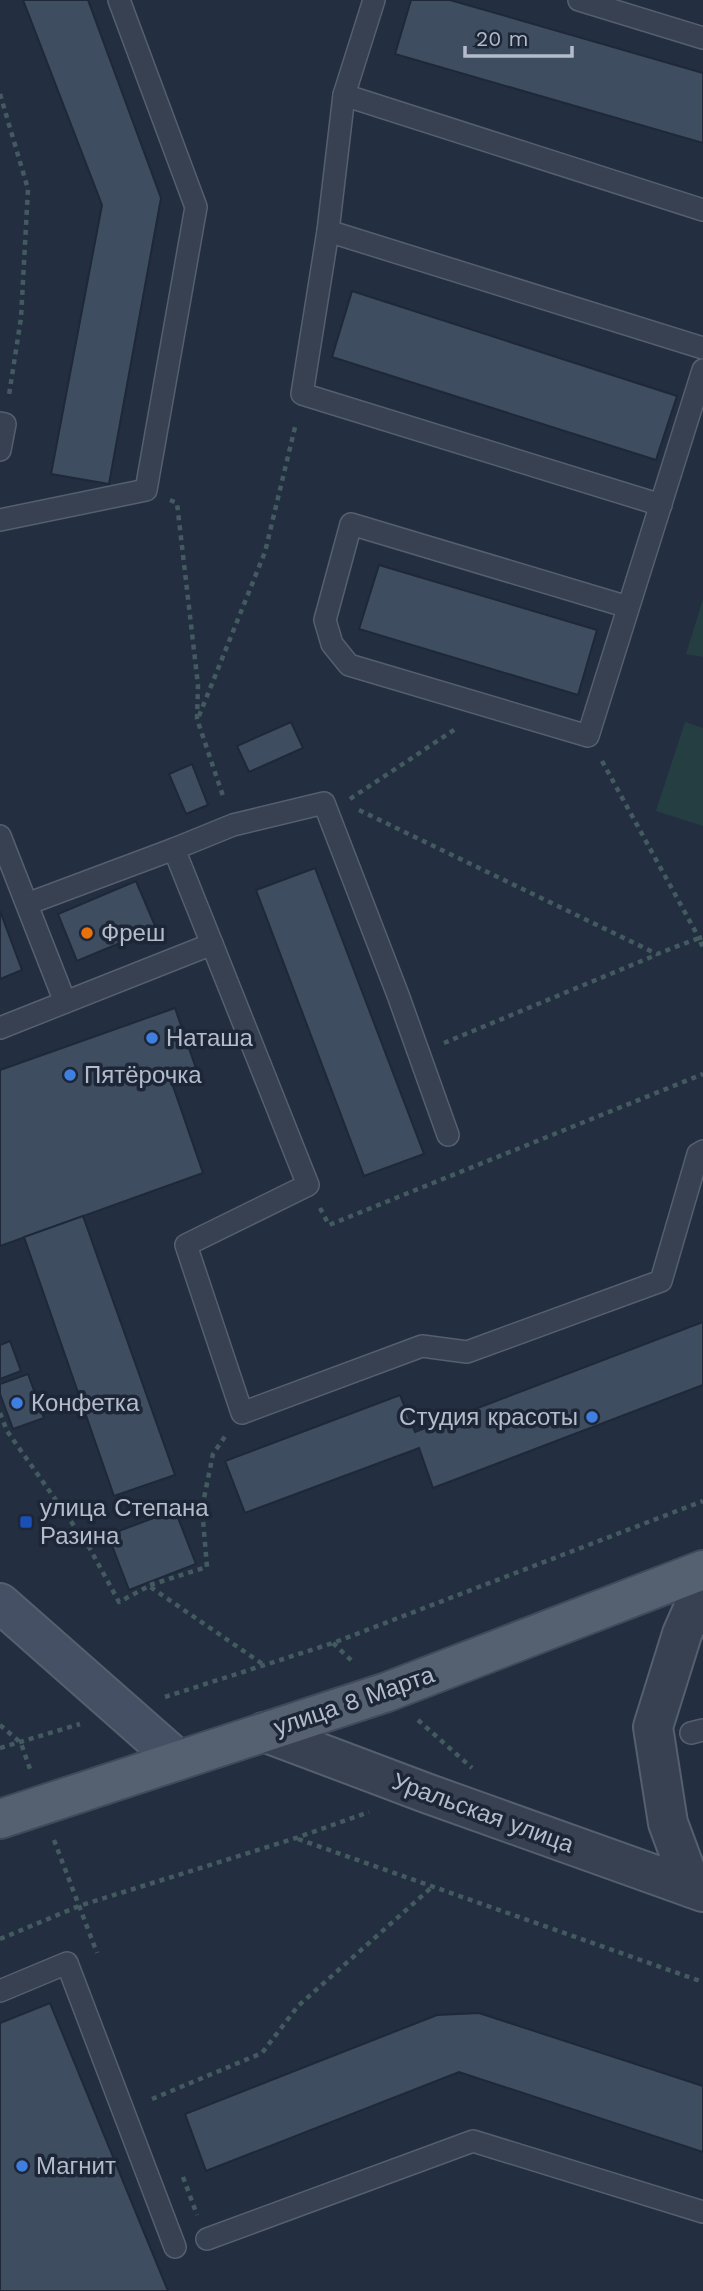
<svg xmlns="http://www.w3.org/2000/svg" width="703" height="2291" font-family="'Work Sans',sans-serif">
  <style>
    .green { fill: #253e42 }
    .building { fill: #3f4d61; stroke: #1e2838; stroke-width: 2 }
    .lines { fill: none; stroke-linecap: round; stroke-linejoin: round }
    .service-casing { stroke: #555f6e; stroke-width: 24 }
    .tertiary-casing { stroke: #555f6e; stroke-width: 42 }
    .secondary-casing { stroke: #555f6e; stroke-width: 42 }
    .primary-casing { stroke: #414a5a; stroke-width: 42 }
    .path { stroke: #435b5f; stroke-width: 4.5; stroke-dasharray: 5 5; stroke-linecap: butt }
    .service { stroke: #374151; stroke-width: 21 }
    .tertiary { stroke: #374151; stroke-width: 38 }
    .secondary { stroke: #455064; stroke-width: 38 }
    .primary { stroke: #556071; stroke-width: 38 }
    .food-dot { fill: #e8710a; stroke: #1c2636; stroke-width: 2.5 }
    .shop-dot { fill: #3f7fe0; stroke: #1c2636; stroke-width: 2.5 }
    .transit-dot { fill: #1a4fb4; stroke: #1c2636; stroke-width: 2.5 }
    .labels { text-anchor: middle; stroke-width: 7; stroke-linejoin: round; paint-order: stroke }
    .poi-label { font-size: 24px; fill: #b4bccb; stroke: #1c2636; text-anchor: start }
    .street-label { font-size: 24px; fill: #b4bccb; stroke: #1c2636 }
  </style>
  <rect width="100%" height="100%" fill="#232f41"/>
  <g class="green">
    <polygon points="703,599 703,657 686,654"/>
    <polygon points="685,722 703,728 703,826 656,811"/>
  </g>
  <g class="building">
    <polygon points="23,0 88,0 161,198 109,484 51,474 102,205"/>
    <polygon points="411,0 450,0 703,73 703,143 395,54"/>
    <polygon points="352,291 677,396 656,460 332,357"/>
    <polygon points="379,565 597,630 578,695 359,629"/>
    <polygon points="291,722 303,748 249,772 237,746"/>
    <polygon points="192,764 208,805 186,814 169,774"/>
    <polygon points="315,868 424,1154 364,1176 256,890"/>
    <polygon points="136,881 156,928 77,961 58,914"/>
    <polygon points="0,911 22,970 0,979"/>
    <polygon points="175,1008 198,1074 172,1083 203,1173 0,1246 0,1070"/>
    <polygon points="83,1216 175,1475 114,1496 24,1237"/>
    <polygon points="703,1322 703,1385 433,1488 419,1448 245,1513 225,1461 400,1395 415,1432"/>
    <polygon points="10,1341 21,1371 0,1379 0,1345"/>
    <polygon points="28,1374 44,1418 13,1429 0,1394 0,1384"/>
    <polygon points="175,1510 196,1564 129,1590 108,1535"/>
    <polygon points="50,2003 157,2264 168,2291 0,2291 0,2023"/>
    <polygon points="479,2013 703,2086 703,2152 459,2072 206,2171 185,2114 437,2015"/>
  </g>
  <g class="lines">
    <g class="service-casing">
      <g id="service">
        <polyline points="374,0 344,95 703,210"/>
        <polyline points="579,0 703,38"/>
        <polyline points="328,231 344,95"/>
        <polyline points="0,423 5,424 0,450"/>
        <polyline points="661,505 302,394 328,231 703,348"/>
        <polyline points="0,520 146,490 196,207 119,0"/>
        <polyline points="628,607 351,524 325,620 332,644 349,665 588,736 703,370"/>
        <polyline points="0,836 65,1002"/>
        <polyline points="27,904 174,849"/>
        <polyline points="212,944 174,849 233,825 324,803 398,995 448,1135"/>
        <polyline points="0,1028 212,944 308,1185 186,1245 242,1413 422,1346 467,1352 661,1281 698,1154 703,1151"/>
        <polyline points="691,1733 703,1730"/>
        <polyline points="0,1991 67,1963 175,2247"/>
        <polyline points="207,2239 473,2141 703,2212"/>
      </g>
    </g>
    <g class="tertiary-casing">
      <g id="tertiary">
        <polyline points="264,1732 426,1793 703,1892"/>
        <polyline points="692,1888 668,1823 653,1727 682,1634 703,1586"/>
      </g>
    </g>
    <g class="secondary-casing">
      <polyline id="secondary" points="0,1603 178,1760"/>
    </g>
    <g class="primary-casing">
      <polyline id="primary" points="0,1819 387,1692 703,1570"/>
    </g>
    <g class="path">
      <polyline points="0,94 28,189 21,318 9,395"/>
      <polyline points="170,500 177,503 198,685 197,719 224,799"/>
      <polyline points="199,716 265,552 296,423"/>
      <polyline points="602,761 699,938 703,937"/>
      <polyline points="350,799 457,728"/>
      <polyline points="359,810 657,954 699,938 703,948"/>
      <polyline points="444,1043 656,955"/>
      <polyline points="320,1208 329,1225 703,1074"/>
      <polyline points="0,1413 7,1431 89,1547 119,1602 149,1586 264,1665"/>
      <polyline points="150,1585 207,1567 202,1508 213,1454 226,1435"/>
      <polyline points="333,1643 354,1663"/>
      <polyline points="165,1697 333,1643 703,1501"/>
      <polyline points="418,1720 472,1768"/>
      <polyline points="0,1725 21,1743 31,1772"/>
      <polyline points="0,1748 80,1724"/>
      <polyline points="298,1839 703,1982"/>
      <polyline points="54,1840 97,1953"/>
      <polyline points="0,1939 79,1906 296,1838 369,1812"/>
      <polyline points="152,2099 262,2053 298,2006 432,1887"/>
      <polyline points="183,2177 197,2215"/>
    </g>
    <use href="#service" class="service"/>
    <use href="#tertiary" class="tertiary"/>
    <use href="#secondary" class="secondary"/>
    <use href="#primary" class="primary"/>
  </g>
  <circle class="food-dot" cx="87" cy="933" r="7"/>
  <g class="shop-dot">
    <circle cx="152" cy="1038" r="7"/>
    <circle cx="70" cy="1075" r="7"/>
    <circle cx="17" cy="1403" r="7"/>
    <circle cx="592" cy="1417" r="7"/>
    <circle cx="22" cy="2166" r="7"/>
  </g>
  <rect class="transit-dot" x="19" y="1515" width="14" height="14" rx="3.5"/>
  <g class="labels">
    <g class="poi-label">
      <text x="101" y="941">Фреш</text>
      <text x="166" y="1046">Наташа</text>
      <text x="84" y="1083">Пятёрочка</text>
      <text x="31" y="1411">Конфетка</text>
      <text x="578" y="1425" text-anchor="end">Студия красоты</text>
      <text x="40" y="1516">улица Степана<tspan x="40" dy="28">Разина</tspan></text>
      <text x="36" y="2174">Магнит</text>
    </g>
    <g class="street-label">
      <text transform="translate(354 1701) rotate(-19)" y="8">улица 8 Марта</text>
      <text transform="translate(483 1813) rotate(20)" y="8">Уральская улица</text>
    </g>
  </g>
  <path d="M465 46v10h107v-10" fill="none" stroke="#b4bccb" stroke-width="3.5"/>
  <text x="476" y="46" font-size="21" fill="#b4bccb" stroke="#1c2636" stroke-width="5" paint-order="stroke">20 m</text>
</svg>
